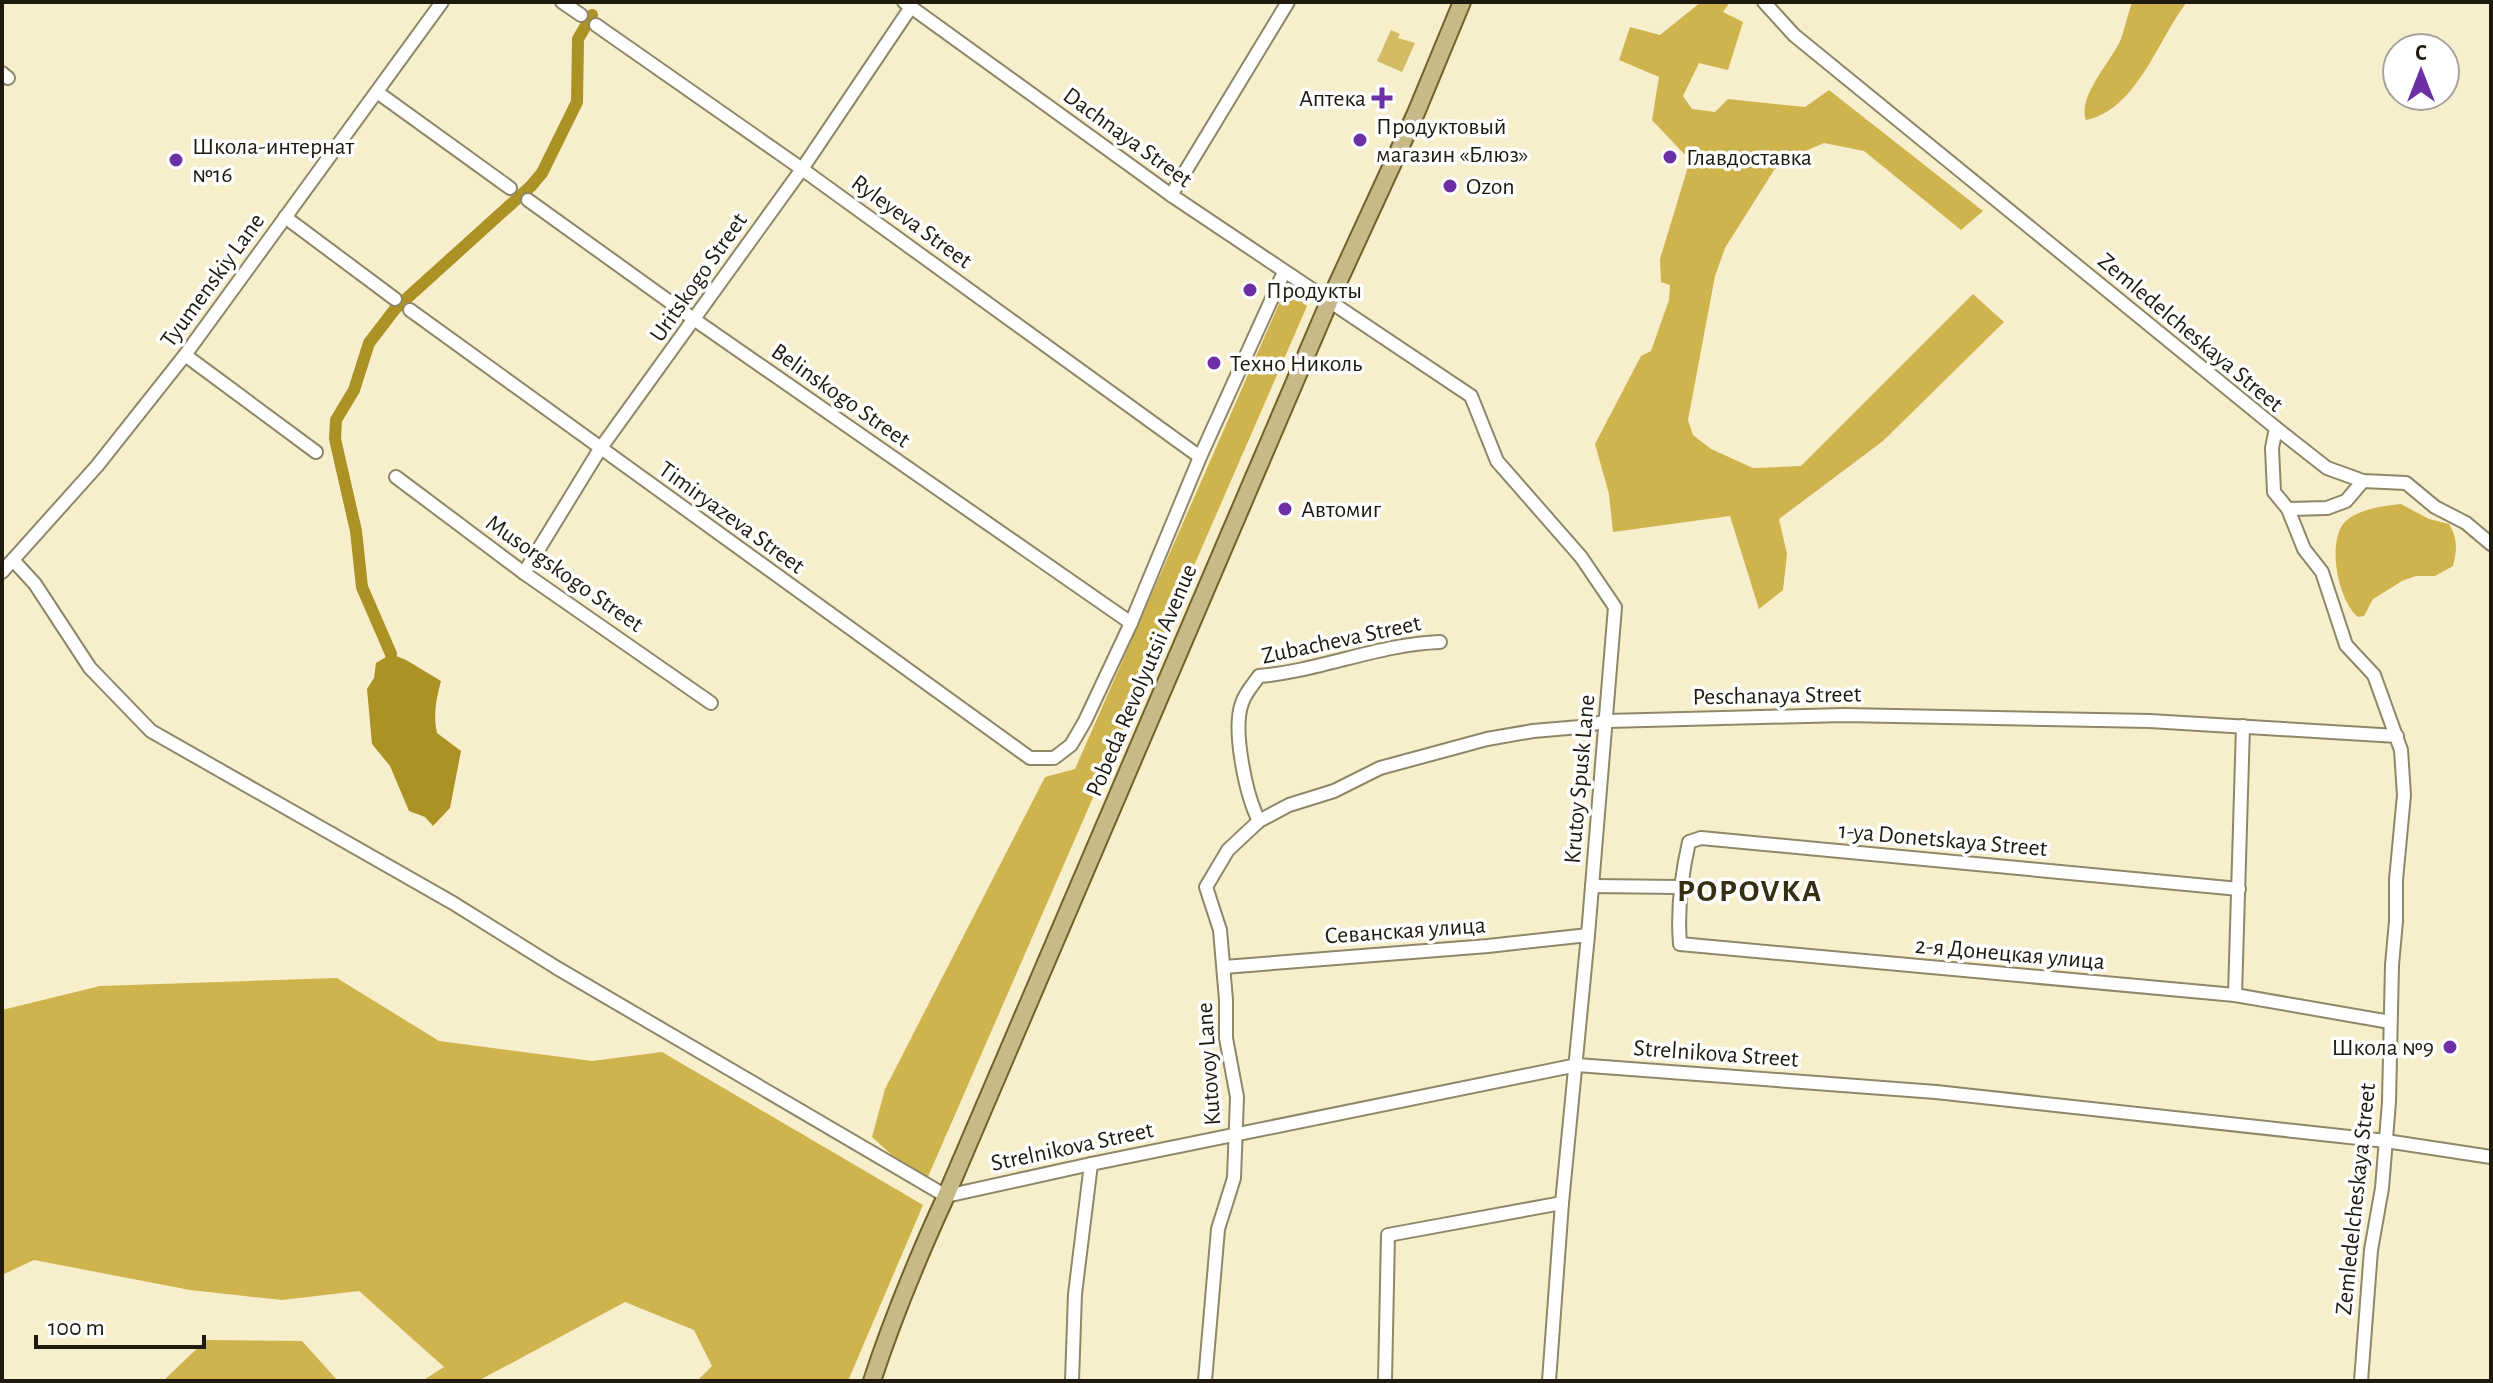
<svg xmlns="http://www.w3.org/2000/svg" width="2493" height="1383" font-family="'Alegreya Sans',sans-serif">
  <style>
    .green { fill: #d3bb63 }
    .forest { fill: #cfb44e }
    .water { fill: #ac9125 }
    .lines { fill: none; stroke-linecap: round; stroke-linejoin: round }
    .canal { stroke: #ac9125; stroke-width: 12 }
    .minor-casing { stroke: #8f8768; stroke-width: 16 }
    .major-casing { stroke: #73632a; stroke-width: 20 }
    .minor { stroke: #fff; stroke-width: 12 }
    .major { stroke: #c7b988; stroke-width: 16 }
    .poi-dot { fill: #6d2fa5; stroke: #fff; stroke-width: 3 }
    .labels { text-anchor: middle; stroke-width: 7; stroke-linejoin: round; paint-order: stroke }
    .poi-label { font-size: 24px; fill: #1e1a0e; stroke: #fff; text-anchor: start }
    .street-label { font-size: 24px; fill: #1e1a0e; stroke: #fff }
    .district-label { font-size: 32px; font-weight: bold; letter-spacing: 2px; fill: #362f13; stroke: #fff }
  </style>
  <rect width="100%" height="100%" fill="#f7eecc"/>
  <polygon class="green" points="1391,30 1400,34 1398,38 1415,43 1402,72 1377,61"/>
  <g class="forest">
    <polygon points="1701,2 1730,2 1723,12 1743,22 1728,70 1699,63 1683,96 1692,109 1715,112 1728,99 1805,107 1829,90 1983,211 1961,230 1864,151 1824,143 1794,156 1774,170 1725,248 1715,276 1688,420 1693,435 1711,449 1753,468 1801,466 1973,294 2004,322 1883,441 1779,519 1787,554 1783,590 1759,609 1730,516 1613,532 1609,494 1595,444 1641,356 1651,351 1669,300 1670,285 1661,282 1660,259 1690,160 1652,120 1659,77 1619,60 1630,27 1660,35"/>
    <path d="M2132,2H2187C2158,39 2137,110 2086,120C2077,96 2112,61 2121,39C2125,27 2128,14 2132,2Z"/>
    <polygon points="1286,288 1307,306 927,1179 894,1157 872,1137 885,1089 1045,777 1075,769"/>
    <path d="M2401,504L2429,519L2449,524C2458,539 2457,550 2453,566L2435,576H2416L2402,581L2373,599L2364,616L2358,617C2338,601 2325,538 2347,520C2363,508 2383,506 2401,504Z"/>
    <polygon points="337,978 439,1041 592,1061 662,1052 923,1205 848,1381 697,1381 712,1366 694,1330 625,1302 478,1381 422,1381 444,1367 359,1291 282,1300 190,1290 34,1260 2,1275 2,1010 100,986"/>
    <polygon points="206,1340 302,1341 338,1381 163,1381"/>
  </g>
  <path class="water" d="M391,654L406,660L441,681C436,699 433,715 437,733L461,751L450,808L433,826L425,817L409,811L390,766L372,744L367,689L374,678L376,663Z"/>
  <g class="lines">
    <polyline class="canal" points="391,654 362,587 356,531 335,439 336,420 354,390 369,343 395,309 531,186 542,173 577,102 578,39 592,15"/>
    <g class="minor-casing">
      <g id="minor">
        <polyline points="562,2 581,15"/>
        <polyline points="904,2 1171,195 1471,396 1497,461 1581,557 1615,607 1588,935 1562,1203 1549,1381"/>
        <polyline points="1764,2 1794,35 2276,428 2272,448 2274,492 2288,509 2304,549 2322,572 2346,645 2374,675 2401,750 2404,795 2396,880 2396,921 2392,965 2389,1102 2382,1188 2371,1250 2361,1381"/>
        <polyline points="596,25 802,169 1200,457"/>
        <polyline points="2,73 8,78"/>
        <polyline points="377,92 510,188"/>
        <polyline points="1171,195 1288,2"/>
        <polyline points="528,200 695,320 1131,623"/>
        <polyline points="285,217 395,299"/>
        <polyline points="410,310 1030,758 1054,758 1071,745 1085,721 1131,623 1200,457 1284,272"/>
        <polyline points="185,355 316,452"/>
        <polyline points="2276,428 2327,468 2363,481 2406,483 2435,507 2466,523 2491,544"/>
        <polyline points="396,477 524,573 711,703"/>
        <polyline points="2288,509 2327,508 2346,501 2363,481"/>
        <polyline points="13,560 35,584 90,668 151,731 453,903 557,968 946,1196 1091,1164 1577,1065 1936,1092 2386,1141 2491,1157"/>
        <polyline points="2,572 97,466 185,355 442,2"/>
        <polyline points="524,573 600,449 802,169 911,7"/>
        <path d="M1259,821C1246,795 1232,730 1242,703C1245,693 1253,685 1259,676C1320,671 1379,644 1440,642"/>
        <polyline points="1592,886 1679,887"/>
        <path d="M2239,889L1701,838L1689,842C1681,877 1677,908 1680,944L2235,995L2390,1022"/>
        <polyline points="1224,967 1488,946 1588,935"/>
        <polyline points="2235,995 2243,726"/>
        <polyline points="1072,1381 1075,1294 1091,1164"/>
        <polyline points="1205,1381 1218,1229 1234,1178 1237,1097 1226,1038 1226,1000 1220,930 1206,887 1228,850 1259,821 1289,805 1334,791 1380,768 1487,739 1533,731 1580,727 1607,721 1844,715 2150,721 2397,736"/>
        <polyline points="1385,1381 1388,1235 1562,1203"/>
      </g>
    </g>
    <g class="major-casing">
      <path id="major" d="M872,1381C893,1317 918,1257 946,1196L1329,302L1416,113L1462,2"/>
    </g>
    <use href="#minor" class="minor"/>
    <use href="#major" class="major"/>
  </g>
  <g class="poi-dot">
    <path d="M1378 86h8v8h8v8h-8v8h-8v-8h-8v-8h8z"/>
    <circle cx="1360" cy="140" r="8"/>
    <circle cx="1670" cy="157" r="8"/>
    <circle cx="176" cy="160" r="8"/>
    <circle cx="1450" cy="186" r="8"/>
    <circle cx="1250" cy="290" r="8"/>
    <circle cx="1214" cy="363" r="8"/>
    <circle cx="1285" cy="509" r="8"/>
    <circle cx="2450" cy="1047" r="8"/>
  </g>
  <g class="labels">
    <g class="poi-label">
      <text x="1366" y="106" text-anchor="end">Аптека</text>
      <text x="1376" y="134">Продуктовый<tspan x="1376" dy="28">магазин «Блюз»</tspan></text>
      <text x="192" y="154">Школа-интернат<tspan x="192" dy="28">№16</tspan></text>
      <text x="1686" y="165">Главдоставка</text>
      <text x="1466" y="194">Ozon</text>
      <text x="1266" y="298">Продукты</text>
      <text x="1230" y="371">Техно Николь</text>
      <text x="1301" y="517">Автомиг</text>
      <text x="2434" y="1055" text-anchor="end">Школа №9</text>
    </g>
    <g class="street-label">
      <text transform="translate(1128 137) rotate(36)" y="8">Dachnaya Street</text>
      <text transform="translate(912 221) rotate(36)" y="8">Ryleyeva Street</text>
      <text transform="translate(698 277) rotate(-55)" y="8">Uritskogo Street</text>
      <text transform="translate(212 280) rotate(-54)" y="8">Tyumenskiy Lane</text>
      <text transform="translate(2191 332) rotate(40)" y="8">Zemledelcheskaya Street</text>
      <text transform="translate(841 395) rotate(35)" y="8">Belinskogo Street</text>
      <text transform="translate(732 517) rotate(36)" y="8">Timiryazeva Street</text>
      <text transform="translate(565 573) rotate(35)" y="8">Musorgskogo Street</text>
      <text transform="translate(1341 639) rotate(-12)" y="8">Zubacheva Street</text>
      <text transform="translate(1141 680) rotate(-67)" y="8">Pobeda Revolyutsii Avenue</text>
      <text transform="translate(1777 695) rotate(-1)" y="8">Peschanaya Street</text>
      <text transform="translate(1579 779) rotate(-85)" y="8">Krutoy Spusk Lane</text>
      <text transform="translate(1943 839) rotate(5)" y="8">1-ya Donetskaya Street</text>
      <text transform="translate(1405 930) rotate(-4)" y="8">Севанская улица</text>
      <text transform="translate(2010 953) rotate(5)" y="8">2-я Донецкая улица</text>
      <text transform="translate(1716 1053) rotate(4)" y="8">Strelnikova Street</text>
      <text transform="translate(1208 1064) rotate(-94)" y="8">Kutovoy Lane</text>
      <text transform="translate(1072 1146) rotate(-12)" y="8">Strelnikova Street</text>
      <text transform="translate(2355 1199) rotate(-84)" y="8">Zemledelcheskaya Street</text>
    </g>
    <g class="district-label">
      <text x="1750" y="901">POPOVKA</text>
    </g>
  </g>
  <rect width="2493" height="1383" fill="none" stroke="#1e1a0e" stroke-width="8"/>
  <g transform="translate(2421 72)"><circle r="38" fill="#ffffff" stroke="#a5a39f" stroke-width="2"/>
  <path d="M0-6L14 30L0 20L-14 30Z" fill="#6d2fa5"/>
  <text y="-12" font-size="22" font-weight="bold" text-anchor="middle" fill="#1e1a0e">С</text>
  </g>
  <path d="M36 1335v12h168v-12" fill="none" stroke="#1e1a0e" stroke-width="4"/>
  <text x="48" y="1335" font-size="24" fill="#1e1a0e" stroke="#ffffff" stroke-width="6" paint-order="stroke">100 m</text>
</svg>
